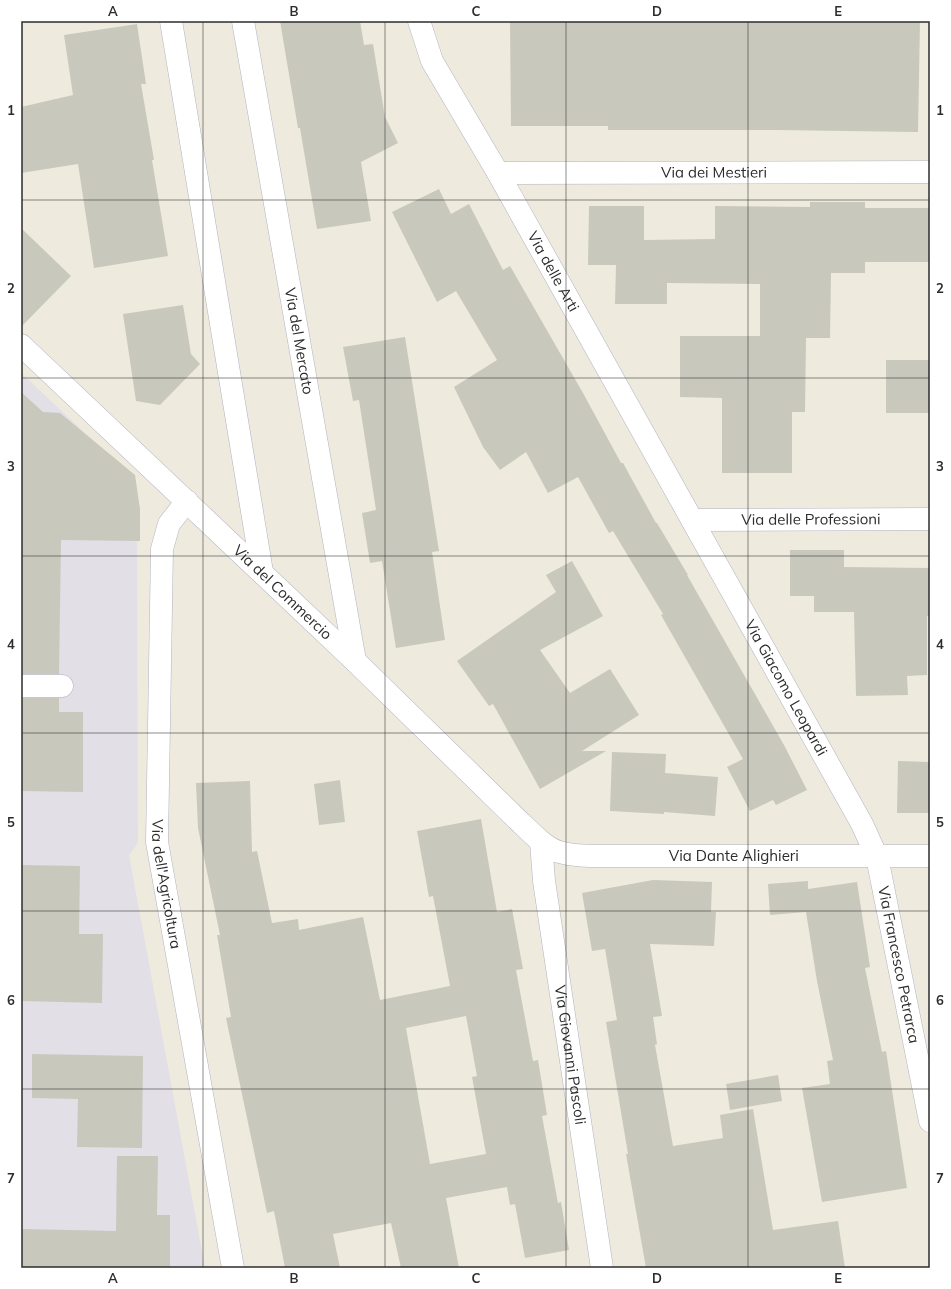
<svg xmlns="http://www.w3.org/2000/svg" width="951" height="1289" font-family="Mulish,sans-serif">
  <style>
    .industrial { fill: #e2dfe7 }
    .building { fill: #c9c8bd; fill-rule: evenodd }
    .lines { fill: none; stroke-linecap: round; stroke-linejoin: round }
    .minor-casing { stroke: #b2b2c0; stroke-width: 23 }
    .minor { stroke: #fff; stroke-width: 22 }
    .grid { fill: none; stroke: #2c2c2c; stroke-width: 1; stroke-opacity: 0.55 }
    .labels { text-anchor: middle; stroke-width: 4; stroke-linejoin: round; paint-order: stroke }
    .street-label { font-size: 15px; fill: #2c2c2c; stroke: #fff }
    .neatline { fill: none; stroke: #2c2c2c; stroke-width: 1.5 }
    .grid-label { font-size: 13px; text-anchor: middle; font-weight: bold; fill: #2c2c2c }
  </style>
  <rect width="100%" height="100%" fill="#eeeade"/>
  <polygon class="industrial" points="21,373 132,477 137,520 138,843 129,855 205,1268 21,1268"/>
  <g class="building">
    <polygon points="280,21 360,21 364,45 373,44 385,117 398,143 361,162 371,221 317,229 300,128 298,128"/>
    <polygon points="510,21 920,21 918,132 776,130 608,130 608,126 511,126"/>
    <polygon points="137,24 146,84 141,84 154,160 152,160 168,256 94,268 78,164 21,173 21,107 73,95 64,35"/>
    <polygon points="439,189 451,214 469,204 503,270 510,266 583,393 621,463 623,463 656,523 657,523 688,575 687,575 784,745 807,790 776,805 773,800 750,811 727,767 743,759 661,615 663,614 613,531 609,533 578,477 548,493 526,452 500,470 483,447 454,387 497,360 456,291 437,302 392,212"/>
    <polygon points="810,202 865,202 865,208 930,208 930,262 865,262 865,273 831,273 830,338 806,338 805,412 792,412 792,473 722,473 722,398 680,397 680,336 760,336 760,284 667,283 667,304 615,304 616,265 588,265 589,206 644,206 644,240 715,239 715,206 810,207"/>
    <polygon points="21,228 71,276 21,327"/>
    <polygon points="183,305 191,354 200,364 160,405 136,401 123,314"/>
    <polygon points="405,337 439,551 432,552 445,640 396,648 382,561 370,563 362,513 376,510 359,400 353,401 343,347"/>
    <rect x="886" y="360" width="44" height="53"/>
    <polygon points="21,392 43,412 60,413 135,475 140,509 140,541 61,540 59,674 21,674 21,535 22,500 21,500"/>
    <polygon points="790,550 844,550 844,567 930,568 930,616 927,616 927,675 907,676 908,695 856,696 854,612 814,612 814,596 790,596"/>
    <polygon points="572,561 603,616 540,650 570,693 610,669 639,715 582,751 606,751 540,789 493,704 489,706 457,661 556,592 546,575"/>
    <polygon points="21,698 59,698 59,712 83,712 83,792 21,791"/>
    <polygon points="612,752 666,754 665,773 718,777 715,816 664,812 664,814 610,811"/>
    <polygon points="898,761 930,762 930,813 897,813"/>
    <polygon points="340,780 345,822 319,825 314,784"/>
    <path d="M250,781L252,852L257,851L272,923L298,919L299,930L363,917L380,1000L450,986L433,896L429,897L417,831L481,819L497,912L512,909L523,969L516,970L533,1061L538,1060L547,1115L542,1116L558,1203L561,1202L569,1250L525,1258L515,1204L510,1205L507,1187L446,1198L459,1268H401L391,1223L333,1234L340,1268H285L274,1211L267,1213L226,1018L231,1017L217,935H220L198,828L196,783ZM466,1016L477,1076L472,1077L486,1154L430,1164L406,1028Z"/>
    <polygon points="21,865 80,866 79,934 103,934 102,1003 21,1001"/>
    <polygon points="653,880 712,882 711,912 716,912 714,946 650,944 662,1016 653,1017 657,1044 655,1045 673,1146 723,1138 720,1115 753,1109 773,1230 838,1221 845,1268 646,1268 626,1154 628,1154 606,1022 617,1020 605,949 592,951 582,893"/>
    <polygon points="808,881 808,889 857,882 870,967 865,968 882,1052 886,1051 907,1188 822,1202 802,1088 830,1084 827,1061 833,1060 817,981 806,912 770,915 768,884"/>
    <polygon points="32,1054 143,1056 142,1148 77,1147 78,1099 32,1098"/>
    <polygon points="778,1075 782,1101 730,1110 726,1084"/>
    <polygon points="117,1156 158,1156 157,1215 170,1215 170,1268 21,1268 21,1229 116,1231"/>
  </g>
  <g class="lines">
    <g class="minor-casing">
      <g id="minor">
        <polyline points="171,21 262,572"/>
        <path id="s1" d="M243,21L355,661"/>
        <path id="s2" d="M419,21L432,61L498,173L862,824L877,857L930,1121"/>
        <path id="s3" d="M498,173L930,172"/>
        <path id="s4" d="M21,345L355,661L521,823C532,833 544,847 559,852C573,856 588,856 603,856H930"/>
        <path id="s5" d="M187,501L169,524L162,549L157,842L233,1268"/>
        <path id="s6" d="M692,520L930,519"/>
        <polyline points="21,686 62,686"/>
        <path id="s7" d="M541,842L544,881L602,1268"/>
      </g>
    </g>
    <use href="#minor" class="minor"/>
  </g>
  <path class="grid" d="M203,21V1268M385,21V1268M566,21V1268M748,21V1268M21,200H930M21,378H930M21,556H930M21,733H930M21,911H930M21,1089H930"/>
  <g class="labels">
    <g class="street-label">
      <text dy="5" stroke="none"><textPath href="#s3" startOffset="216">Via dei Mestieri</textPath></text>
      <text dy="5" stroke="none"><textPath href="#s2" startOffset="285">Via delle Arti</textPath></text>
      <text dy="5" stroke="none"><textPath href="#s1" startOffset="325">Via del Mercato</textPath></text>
      <text dy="5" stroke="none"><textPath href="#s6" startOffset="119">Via delle Professioni</textPath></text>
      <text dy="5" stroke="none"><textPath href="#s4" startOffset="360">Via del Commercio</textPath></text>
      <text dy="5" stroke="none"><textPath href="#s2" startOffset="762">Via Giacomo Leopardi</textPath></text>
      <text dy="5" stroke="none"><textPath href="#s4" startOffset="915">Via Dante Alighieri</textPath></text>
      <text dy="5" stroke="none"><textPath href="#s5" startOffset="391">Via dell'Agricoltura</textPath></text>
      <text dy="5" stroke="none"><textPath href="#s2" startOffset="1064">Via Francesco Petrarca</textPath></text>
      <text dy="5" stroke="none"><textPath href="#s7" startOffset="215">Via Giovanni Pascoli</textPath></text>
    </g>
  </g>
  <rect width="951" height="1289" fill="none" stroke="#ffffff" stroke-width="44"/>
  <rect x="22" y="22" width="907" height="1245" class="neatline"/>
  <g class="grid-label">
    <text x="113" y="16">A</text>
    <text x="294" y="16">B</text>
    <text x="476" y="16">C</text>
    <text x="657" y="16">D</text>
    <text x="838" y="16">E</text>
    <text x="11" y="115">1</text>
    <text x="940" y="115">1</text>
    <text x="11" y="293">2</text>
    <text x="940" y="293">2</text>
    <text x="11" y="471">3</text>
    <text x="940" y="471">3</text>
    <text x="11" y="649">4</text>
    <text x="940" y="649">4</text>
    <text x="11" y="827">5</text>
    <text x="940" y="827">5</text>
    <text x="11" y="1005">6</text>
    <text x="940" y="1005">6</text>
    <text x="11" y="1183">7</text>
    <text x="940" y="1183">7</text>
    <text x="113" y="1283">A</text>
    <text x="294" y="1283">B</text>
    <text x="476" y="1283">C</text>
    <text x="657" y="1283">D</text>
    <text x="838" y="1283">E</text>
  </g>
</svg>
